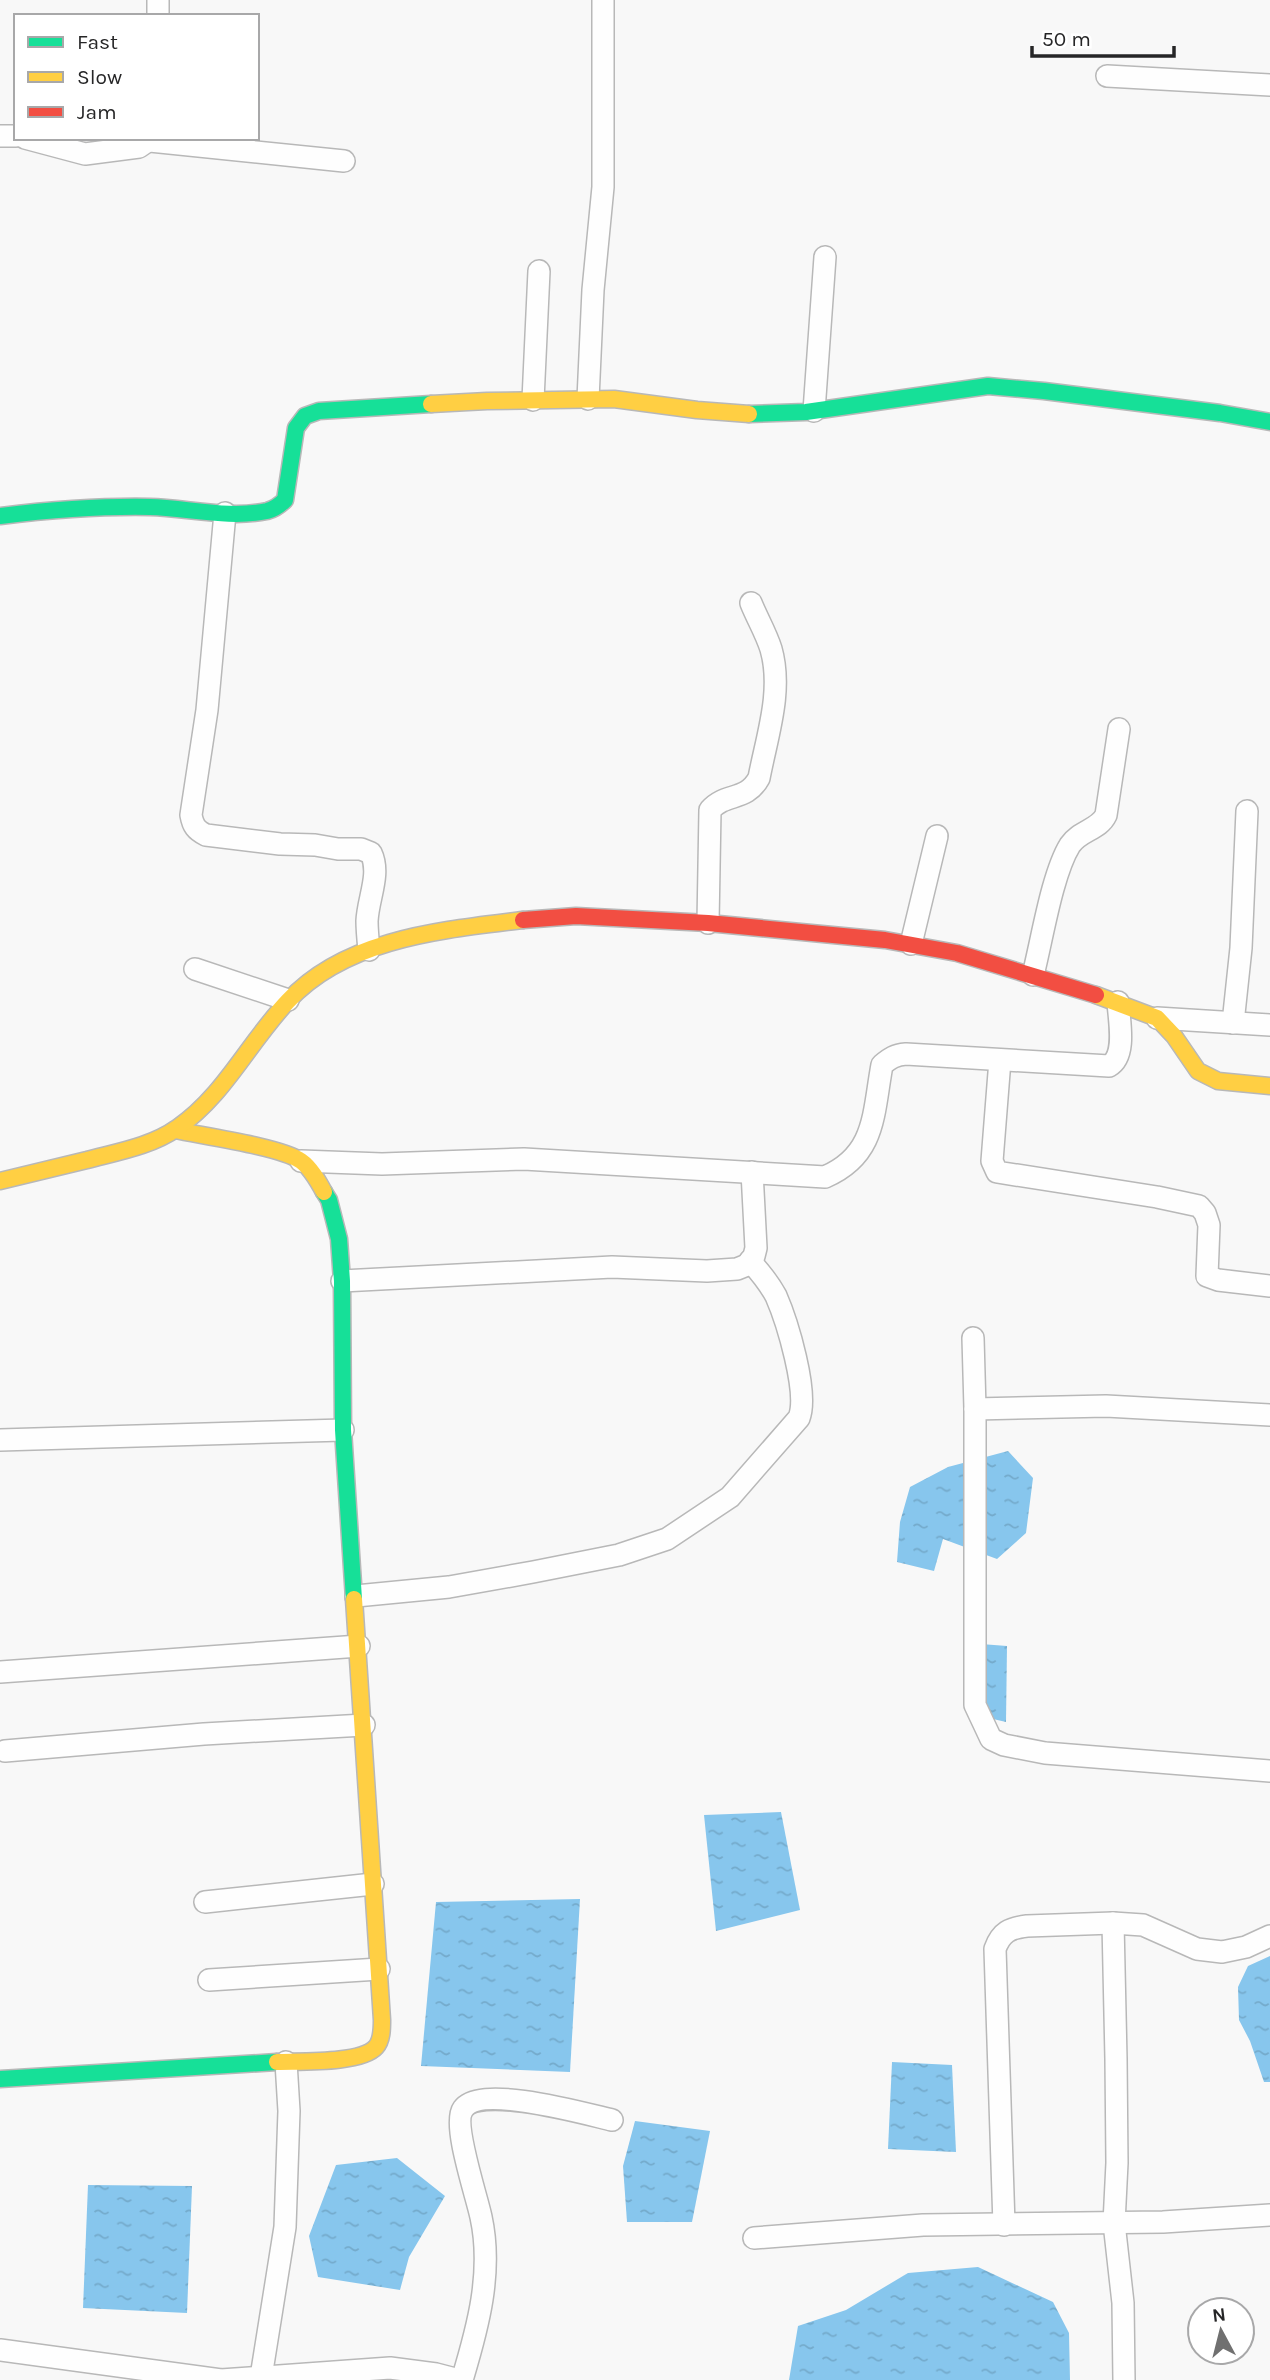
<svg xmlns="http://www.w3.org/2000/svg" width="1270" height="2380" font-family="Karla,sans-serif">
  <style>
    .water { fill: url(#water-ripples) }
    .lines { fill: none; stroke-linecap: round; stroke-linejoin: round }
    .street-casing { stroke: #b8b8b8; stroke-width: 24 }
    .fast-casing { stroke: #b8b8b8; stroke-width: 19 }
    .slow-casing { stroke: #b8b8b8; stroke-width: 19 }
    .jam-casing { stroke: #b8b8b8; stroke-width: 19 }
    .street { stroke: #fefefe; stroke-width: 21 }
    .fast { stroke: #16e098; stroke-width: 16 }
    .slow { stroke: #ffcf43; stroke-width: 16 }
    .jam { stroke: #f24e42; stroke-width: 16 }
  </style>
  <defs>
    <pattern id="water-ripples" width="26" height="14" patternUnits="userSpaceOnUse" patternTransform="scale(1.75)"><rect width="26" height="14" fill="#87c6ed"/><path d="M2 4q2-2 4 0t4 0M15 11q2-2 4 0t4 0" fill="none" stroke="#74aacb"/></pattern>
  </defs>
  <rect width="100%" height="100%" fill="#f8f8f8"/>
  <g class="water">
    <polygon points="1008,1451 1033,1478 1026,1533 997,1559 943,1539 934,1571 897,1562 900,1522 910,1487 948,1467"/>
    <polygon points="981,1644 1007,1646 1006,1722 976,1715"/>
    <polygon points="781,1812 800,1910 716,1931 704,1815"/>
    <polygon points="580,1899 570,2072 421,2066 436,1902"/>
    <polygon points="1270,1956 1270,2082 1264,2082 1250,2041 1239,2020 1238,1987 1248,1966"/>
    <polygon points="892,2062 952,2065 956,2152 888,2149"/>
    <polygon points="635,2121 710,2131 692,2222 627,2222 623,2166"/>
    <polygon points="397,2158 445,2196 409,2257 400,2290 318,2277 309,2236 336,2165"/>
    <polygon points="88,2185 192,2186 187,2313 83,2308"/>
    <polygon points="978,2267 1053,2302 1069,2333 1070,2380 789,2380 798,2326 846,2310 908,2273"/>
  </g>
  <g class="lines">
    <g class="street-casing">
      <g id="street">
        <polyline points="158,16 158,0"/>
        <polyline points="1107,76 1270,85"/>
        <polyline points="0,136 16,136"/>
        <polyline points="25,138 85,154 139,147 152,138"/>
        <polyline points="150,141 344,161"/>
        <polyline points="588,399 593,290 603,187 603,0"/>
        <polyline points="533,400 539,271"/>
        <polyline points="814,411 825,257"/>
        <path d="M225,513L207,710L191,815C193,826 196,830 206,835L280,844L315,845L338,849H361L371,853C381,874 368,898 367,921C367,930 368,940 369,950"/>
        <path d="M708,923L710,810C726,792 746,802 759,778C767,736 783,691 771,649C766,633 757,618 751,603"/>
        <polyline points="911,944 937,836"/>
        <polyline points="195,969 288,1000"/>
        <path d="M1033,975C1042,940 1052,874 1070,845C1080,830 1099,830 1106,815L1119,729"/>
        <polyline points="1157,1018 1270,1025"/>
        <polyline points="1233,1023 1241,948 1247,811"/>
        <polyline points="1000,1060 992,1161 997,1172 1157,1197 1199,1206 1205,1213 1209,1225 1207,1276 1218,1280 1270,1286"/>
        <path d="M301,1161L382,1164L524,1159L825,1177C876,1155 873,1114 882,1065C890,1058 895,1055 906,1054L1109,1066C1127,1056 1119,1020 1118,1002"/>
        <polyline points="342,1281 612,1267 707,1271 737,1269 747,1265 754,1256 756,1248 752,1172"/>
        <polyline points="973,1338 975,1409 975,1705 991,1739 1004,1745 1045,1753 1270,1771"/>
        <polyline points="975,1409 1106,1406 1270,1415"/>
        <polyline points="0,1440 343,1430"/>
        <path d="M356,1596L449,1587L533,1572L619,1555L667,1539L730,1497L799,1418C809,1393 787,1321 776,1296C769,1283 760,1272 750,1261"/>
        <polyline points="0,1672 359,1646"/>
        <polyline points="5,1751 204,1734 364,1725"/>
        <polyline points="205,1902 373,1884"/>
        <polyline points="1113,1923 1116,2059 1117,2163 1114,2223 1123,2303 1124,2380"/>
        <polyline points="209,1980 379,1969"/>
        <path d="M1004,2225L995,1949C1001,1932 1010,1928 1027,1926L1113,1923L1143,1925L1197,1949L1222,1952L1246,1947L1270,1936"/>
        <polyline points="754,2238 923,2225 1163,2222 1270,2215"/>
        <polyline points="0,2350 221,2380 390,2368 436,2374 459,2380"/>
        <polyline points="261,2377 285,2227 289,2111 286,2062"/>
        <path d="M462,2380C478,2327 493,2272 481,2217C477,2197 452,2124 463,2109C480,2084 586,2114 612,2120"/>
      </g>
    </g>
    <g class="fast-casing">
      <g id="fast">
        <polyline points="749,414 806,412 988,386 1044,391 1220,413 1270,422"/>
        <path d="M0,516C50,510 100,506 150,507C188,508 229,519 267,511C275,509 280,505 285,500L296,428L305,416L319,411L431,404"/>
        <polyline points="324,1192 329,1200 339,1239 342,1281 343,1430 354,1599"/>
        <polyline points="0,2079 277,2062"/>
      </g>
    </g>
    <g class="slow-casing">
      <g id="slow">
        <polyline points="431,404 487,401 614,399 697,410 749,414"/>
        <polyline points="1096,995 1157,1018 1174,1036 1198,1071 1218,1081 1270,1086"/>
        <path d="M175,1130C203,1136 281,1147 301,1161C311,1168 318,1181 324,1192"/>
        <path d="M0,1181C29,1174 58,1167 87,1160C117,1152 152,1146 177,1128C224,1096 249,1042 288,1001C346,938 443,930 523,920"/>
        <path d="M277,2062C299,2061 361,2064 376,2047C382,2040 382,2029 382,2020L354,1599"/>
      </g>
    </g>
    <g class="jam-casing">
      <polyline id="jam" points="523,920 576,916 708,923 885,940 957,953 1096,995"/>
    </g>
    <use href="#street" class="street"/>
    <use href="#fast" class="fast"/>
    <use href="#slow" class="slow"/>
    <use href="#jam" class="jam"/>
  </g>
  <rect x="14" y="14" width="245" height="126" fill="#ffffff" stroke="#a8a8a9" stroke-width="2"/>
  <rect x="28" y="37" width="35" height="10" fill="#16e098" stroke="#a8a8a9" stroke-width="2"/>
  <text x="77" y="49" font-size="21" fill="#262627">Fast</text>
  <rect x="28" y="72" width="35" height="10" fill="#ffcf43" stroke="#a8a8a9" stroke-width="2"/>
  <text x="77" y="84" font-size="21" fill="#262627">Slow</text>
  <rect x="28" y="107" width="35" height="10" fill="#f24e42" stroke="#a8a8a9" stroke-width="2"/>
  <text x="77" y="119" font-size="21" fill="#262627">Jam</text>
  <g transform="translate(1221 2331) rotate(353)"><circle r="33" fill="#ffffff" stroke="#a8a8a9" stroke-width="2"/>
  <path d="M0-5L12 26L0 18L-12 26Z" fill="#707070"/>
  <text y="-10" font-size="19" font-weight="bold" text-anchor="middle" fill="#262627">N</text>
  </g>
  <path d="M1032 46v10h142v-10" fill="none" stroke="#262627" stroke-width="3.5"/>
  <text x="1042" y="46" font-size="21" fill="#262627" stroke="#ffffff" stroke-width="5" paint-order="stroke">50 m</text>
</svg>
